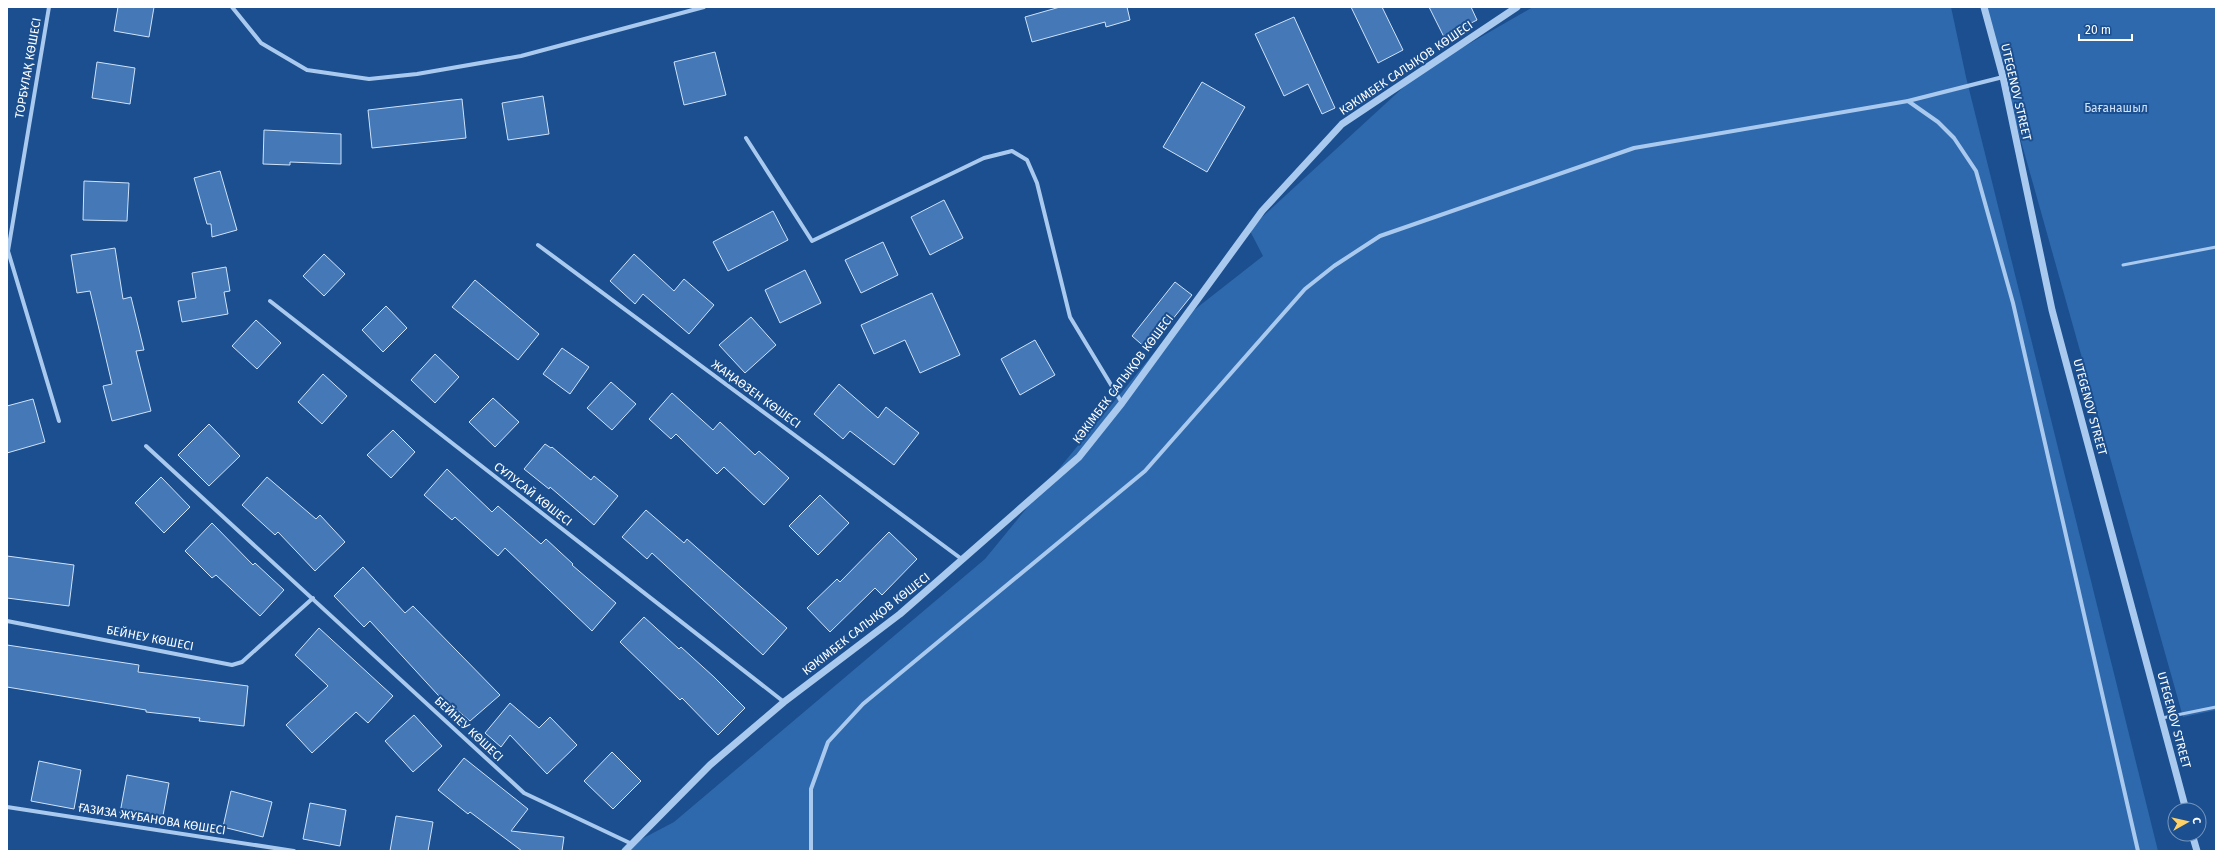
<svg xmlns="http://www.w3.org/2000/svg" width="2223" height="858" font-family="'Fira Sans',sans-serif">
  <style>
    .green { fill: #2e69ad }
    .building { fill: #4478b7; stroke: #cfe3fa }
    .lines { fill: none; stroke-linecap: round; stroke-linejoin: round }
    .service { stroke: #a9c9ee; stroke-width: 3 }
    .minor { stroke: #a9c9ee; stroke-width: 4 }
    .tertiary { stroke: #a9c9ee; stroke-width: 7 }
    .labels { text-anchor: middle; stroke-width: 4; stroke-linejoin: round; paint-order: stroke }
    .street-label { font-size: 12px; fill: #fff; stroke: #1b4f8f }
    .park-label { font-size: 12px; fill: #cfe3fa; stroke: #1b4f8f }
  </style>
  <rect width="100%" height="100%" fill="#1b4f8f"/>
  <g class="green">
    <polygon points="1533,7 1951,7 1966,77 2158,851 625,851 632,844 674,822 985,559 1180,321 1263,256 1249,229 1420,72"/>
    <polygon points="1981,7 2216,7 2216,710 2183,717 2003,77"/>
  </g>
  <g class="building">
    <polygon points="118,7 154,7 149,37 114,31"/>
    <polygon points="1060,7 1127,7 1130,20 1106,27 1105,22 1032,42 1025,17"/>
    <polygon points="1351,7 1382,7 1403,50 1378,63"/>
    <polygon points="1429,7 1471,7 1477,20 1444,37"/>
    <polygon points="1294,17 1335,108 1322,114 1308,84 1284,96 1255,34"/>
    <polygon points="715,52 726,95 684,105 674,62"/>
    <polygon points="97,62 135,68 130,104 92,98"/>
    <polygon points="1202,82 1245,107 1207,172 1163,147"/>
    <polygon points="543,96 549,134 508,140 502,103"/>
    <polygon points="462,99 466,138 372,148 368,110"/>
    <polygon points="264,130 341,134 341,164 290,162 290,165 263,164"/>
    <polygon points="220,171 237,230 212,237 211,224 207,224 194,178"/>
    <polygon points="84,181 129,183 127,221 83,220"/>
    <polygon points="944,200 963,238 930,255 911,217"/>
    <polygon points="773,211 788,240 728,271 713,242"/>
    <polygon points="883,242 898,275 861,293 845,260"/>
    <polygon points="115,248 123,299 131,297 144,350 136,351 151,411 112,421 103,386 112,384 90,291 77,293 71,255"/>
    <polygon points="324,254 345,274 324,296 303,276"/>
    <polygon points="634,254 674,291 684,279 714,305 689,334 643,294 635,304 610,281"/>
    <polygon points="226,267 230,291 224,292 228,314 182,322 178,301 196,298 192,273"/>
    <polygon points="805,270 821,303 780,323 765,290"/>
    <polygon points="475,280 539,334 518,360 452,307"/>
    <polygon points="1175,282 1192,295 1148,350 1132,336"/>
    <polygon points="932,293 960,355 920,373 905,340 874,354 861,325"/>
    <polygon points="386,306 407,328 383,352 362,330"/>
    <polygon points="751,317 776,345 745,373 719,345"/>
    <polygon points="256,320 281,343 257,369 232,346"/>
    <polygon points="1035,340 1055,375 1020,395 1001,359"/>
    <polygon points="562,348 589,367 570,394 543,374"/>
    <polygon points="435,354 459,377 435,403 411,380"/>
    <polygon points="323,374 347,396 322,424 298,402"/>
    <polygon points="611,382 636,404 612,430 587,408"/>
    <polygon points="839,384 878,418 886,407 919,433 894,465 850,431 843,439 814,414"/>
    <polygon points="672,393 713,430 720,422 755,455 759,451 789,478 764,505 724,467 717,474 676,434 671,439 649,419"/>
    <polygon points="493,398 519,422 495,447 469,422"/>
    <polygon points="33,399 45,442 7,453 7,406"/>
    <polygon points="209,424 240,456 209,486 178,455"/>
    <polygon points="393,430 415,452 391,478 367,455"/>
    <polygon points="545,444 551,448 552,447 591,480 594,476 618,496 594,525 550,487 549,489 524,469"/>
    <polygon points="447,469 492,512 498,506 541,544 546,539 573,564 572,565 616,603 592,631 505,548 498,556 455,517 452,520 424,495"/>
    <polygon points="161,477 190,507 164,533 135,503"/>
    <polygon points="267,477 316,519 320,515 345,542 315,571 278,532 275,535 242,505"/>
    <polygon points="820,495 849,523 818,555 789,526"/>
    <polygon points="646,510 684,543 687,539 787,628 763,655 652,553 647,559 622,537"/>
    <polygon points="212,523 253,565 255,563 284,590 260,616 216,575 212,578 185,551"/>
    <polygon points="889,532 917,559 882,595 875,588 830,632 807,608 837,579 840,582"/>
    <polygon points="7,556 74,565 69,606 7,598"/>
    <polygon points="363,567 405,613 413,606 500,695 470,721 451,705 449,707 370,621 364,627 334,596"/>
    <polygon points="644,617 679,649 681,647 714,677 745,708 718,735 682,698 680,700 620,642"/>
    <polygon points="319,628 393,696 368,723 356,712 312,753 286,725 328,686 295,655"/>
    <polygon points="7,645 139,665 138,672 248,686 244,726 199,721 200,718 146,712 146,710 7,687"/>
    <polygon points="510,703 539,728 550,717 577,745 547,774 510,735 501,747 485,733"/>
    <polygon points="414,715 442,746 413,772 385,741"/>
    <polygon points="612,752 641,781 613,809 584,781"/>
    <polygon points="464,758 528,809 511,831 564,837 562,851 522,851 470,812 468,814 438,790"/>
    <polygon points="39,761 81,770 74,809 31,801"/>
    <polygon points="127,775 169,783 162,821 120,813"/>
    <polygon points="231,791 272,802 263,837 223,827"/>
    <polygon points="310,803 346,810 340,846 303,839"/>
    <polygon points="396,816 433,822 428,851 390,851"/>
  </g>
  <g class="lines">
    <g class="service">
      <polyline points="2123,265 2216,247"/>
      <polyline points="2162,718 2216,707"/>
    </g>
    <g class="minor">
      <polyline points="49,7 8,251 59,421"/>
      <polyline points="232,7 261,43 307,70 369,79 417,74 521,56 704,7"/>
      <polyline points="1908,101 1938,122 1954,138 1976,171 2013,303 2138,851"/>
      <polyline points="746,138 812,241 984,158 1012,151 1027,160 1037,183 1070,317 1122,403"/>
      <polyline points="538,245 963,560"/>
      <polyline points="270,301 784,702"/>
      <polyline points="146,446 524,793 632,844"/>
      <polyline points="7,621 232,665 242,662 313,598"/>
      <polyline points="7,807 294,851"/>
      <polyline points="811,851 811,789 828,742 863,704 1145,471 1305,289 1334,266 1380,236 1634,148 1908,101 2003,77"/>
    </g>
    <g class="tertiary">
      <polyline points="1984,7 2003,77 2052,310 2186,810"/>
      <polyline points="2192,834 2197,851"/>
      <polyline points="625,851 710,765 784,702 900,614 1079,457 1122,403 1262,211 1342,124 1517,7"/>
    </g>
  </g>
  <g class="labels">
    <g class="street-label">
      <text transform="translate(28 68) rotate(-80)" y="4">ТОРБҰЛАҚ КӨШЕСІ</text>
      <text transform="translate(1406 68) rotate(-34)" y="4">КӘКІМБЕК САЛЫҚОВ КӨШЕСІ</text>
      <text transform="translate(2016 92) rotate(77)" y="4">UTEGENOV STREET</text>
      <text transform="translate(1123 379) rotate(-53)" y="4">КӘКІМБЕК САЛЫҚОВ КӨШЕСІ</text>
      <text transform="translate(756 394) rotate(36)" y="4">ЖАҢАӨЗЕН КӨШЕСІ</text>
      <text transform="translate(2090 407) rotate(75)" y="4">UTEGENOV STREET</text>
      <text transform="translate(533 494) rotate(38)" y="4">СҰЛУСАЙ КӨШЕСІ</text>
      <text transform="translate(866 624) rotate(-38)" y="4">КӘКІМБЕК САЛЫҚОВ КӨШЕСІ</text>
      <text transform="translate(150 638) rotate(11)" y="4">БЕЙНЕУ КӨШЕСІ</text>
      <text transform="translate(2174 720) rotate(75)" y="4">UTEGENOV STREET</text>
      <text transform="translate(469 729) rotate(43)" y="4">БЕЙНЕУ КӨШЕСІ</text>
      <text transform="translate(152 819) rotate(9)" y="4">ҒАЗИЗА ЖҰБАНОВА КӨШЕСІ</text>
    </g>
    <g class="park-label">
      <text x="2116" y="112">Бағанашыл</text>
    </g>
  </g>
  <rect width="2223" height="858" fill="none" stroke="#ffffff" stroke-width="16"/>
  <g transform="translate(2187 822) rotate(82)"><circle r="19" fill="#1b4f8f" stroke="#7695bc"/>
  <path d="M0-3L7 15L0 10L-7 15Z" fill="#ffd166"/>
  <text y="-6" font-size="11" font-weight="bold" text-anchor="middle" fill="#ffffff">С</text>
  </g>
  <path d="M2079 34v6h53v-6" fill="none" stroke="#ffffff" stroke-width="2"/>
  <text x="2085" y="34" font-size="12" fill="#ffffff" stroke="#1b4f8f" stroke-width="3" paint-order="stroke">20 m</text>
</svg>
